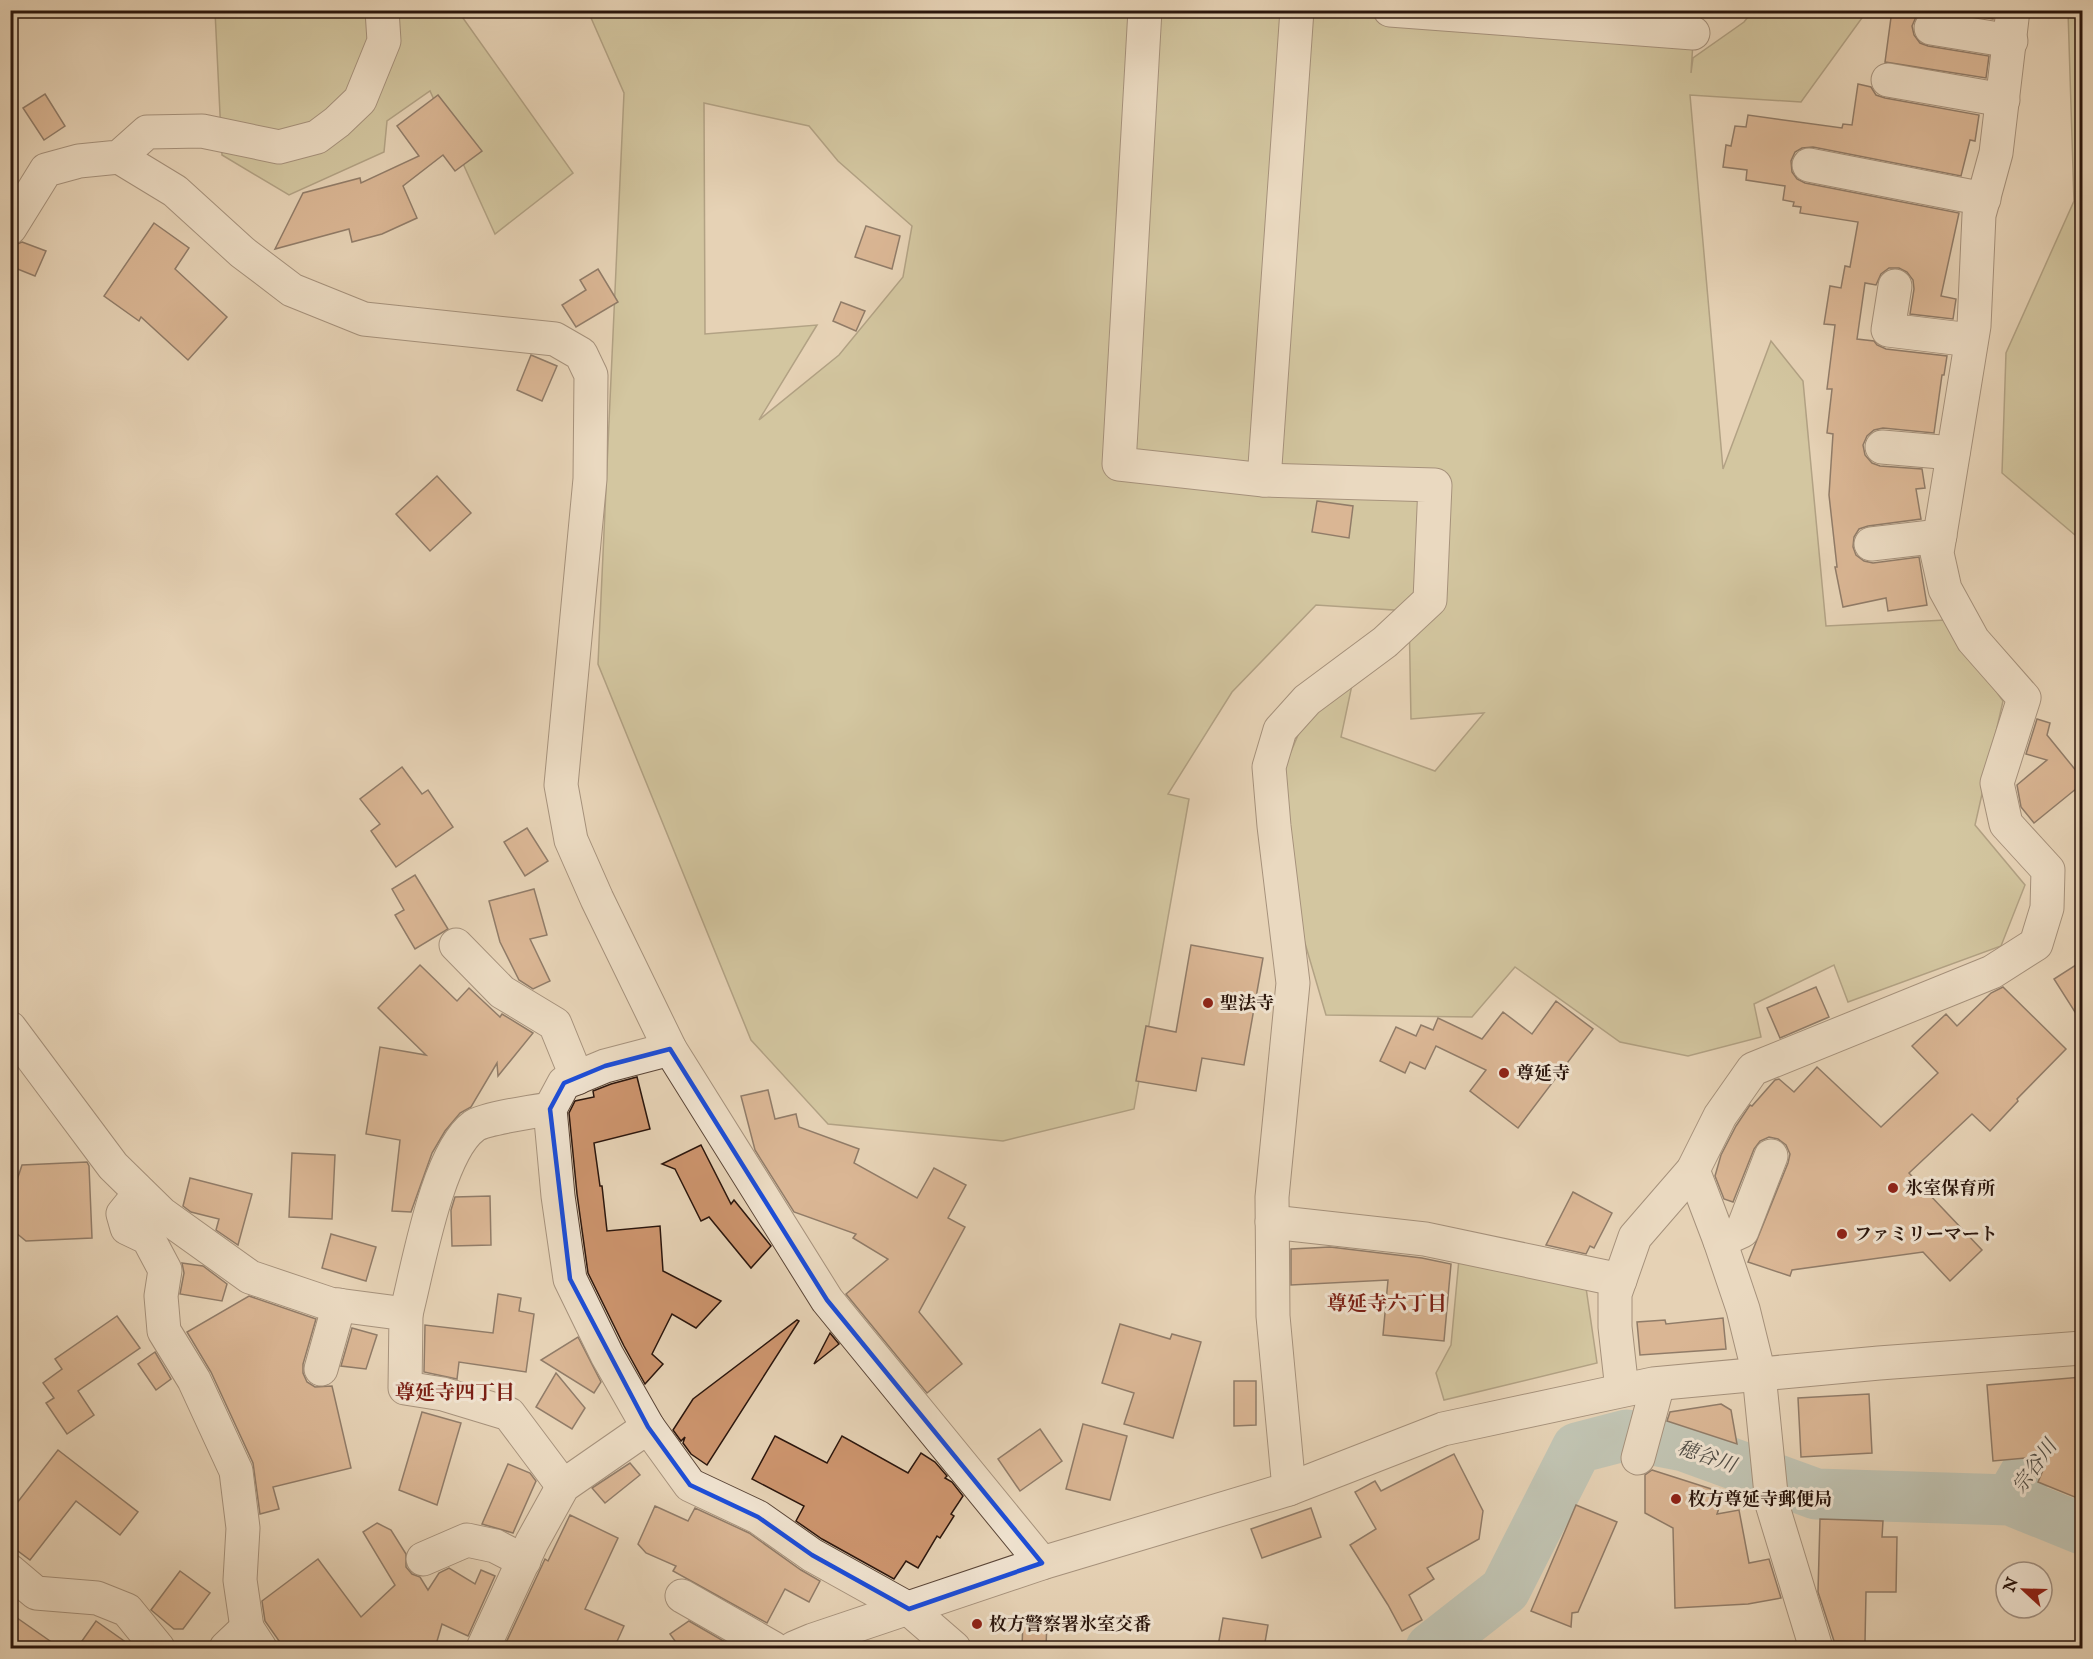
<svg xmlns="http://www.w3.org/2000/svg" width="2093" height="1659" font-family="'IM FELL English','Noto Serif JP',serif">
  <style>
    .green { fill: #bdb988; stroke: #74684a; stroke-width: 1.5; fill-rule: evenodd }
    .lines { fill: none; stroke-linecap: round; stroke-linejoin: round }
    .river { stroke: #97b6b4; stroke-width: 51 }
    .building { fill: #cc946d; stroke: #2b160d; stroke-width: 1.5 }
    .minor-casing { stroke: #5a4537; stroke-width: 35 }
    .minor { stroke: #efe2cf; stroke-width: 33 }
    .marked { fill: none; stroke: #1d4ed8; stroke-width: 4.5; stroke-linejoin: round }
    .poi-dot { fill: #8f2418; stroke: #efe2cf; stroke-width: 2 }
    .labels { text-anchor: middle; stroke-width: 6; stroke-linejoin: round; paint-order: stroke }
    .poi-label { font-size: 18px; font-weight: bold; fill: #2b160d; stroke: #efe2cf; text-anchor: start }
    .neighbourhood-label { font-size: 20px; font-weight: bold; fill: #7a1f14; stroke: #efe2cf }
    .water-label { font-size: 20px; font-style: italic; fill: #514e47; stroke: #efe2cf }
  </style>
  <rect width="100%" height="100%" fill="#e6d2b5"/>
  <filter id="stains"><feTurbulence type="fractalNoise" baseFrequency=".00333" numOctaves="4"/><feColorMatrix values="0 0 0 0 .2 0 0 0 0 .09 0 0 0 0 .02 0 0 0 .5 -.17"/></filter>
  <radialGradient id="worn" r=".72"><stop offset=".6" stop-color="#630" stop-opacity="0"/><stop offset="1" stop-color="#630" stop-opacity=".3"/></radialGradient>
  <g class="green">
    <polygon points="215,11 458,11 573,173 495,234 430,91 387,121 384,152 289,195 222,155"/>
    <path d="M588,11H1695L1691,73L1693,58L1744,22L1753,11H1867L1801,102L1690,95L1723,469L1771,341L1803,381L1826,626L1946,620L2003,701L1975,825L2025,885L2001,946L1848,1002L1834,965L1754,1004L1761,1037L1688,1056L1620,1042L1515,967L1472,1017L1326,1015L1266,810L1310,707L1352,685L1341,737L1435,771L1484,713L1411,719L1409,611L1316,605L1232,692L1168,794L1189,799L1134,1109L1003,1141L828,1124L751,1040L598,664L624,93ZM704,103L809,126L838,161L912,226L903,277L839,355L759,420L817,325L705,334Z"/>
    <polygon points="2068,11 2082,11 2082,541 2002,473 2006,353 2074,201"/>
    <polygon points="1459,1259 1585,1281 1597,1363 1444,1400 1436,1373 1451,1345"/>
  </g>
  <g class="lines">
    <g class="river">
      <polyline points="2010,1500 2033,1460 2082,1405"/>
      <polyline points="1431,1648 1505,1590 1577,1448 1627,1435 1684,1446 1816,1494 2010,1500 2082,1529"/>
    </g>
  </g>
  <g class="building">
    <polygon points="1892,10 1924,10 1916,17 1912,26 1914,35 1920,43 1928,46 1989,56 1986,78 1885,62"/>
    <polygon points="1940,10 1994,10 1993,19"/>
    <polygon points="1858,84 1871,87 1876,95 1885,98 1979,115 1975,141 1970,140 1961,176 1813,147 1802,148 1795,152 1791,161 1792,172 1797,179 1805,183 1959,213 1941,296 1956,299 1953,319 1910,314 1914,289 1913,280 1907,272 1899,268 1889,268 1881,274 1876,285 1865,283 1857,339 1874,341 1877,345 1886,349 1947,356 1944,375 1942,375 1934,433 1883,428 1874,430 1867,436 1863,445 1865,455 1872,463 1880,466 1922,469 1925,488 1916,489 1921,519 1868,526 1859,529 1854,537 1853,547 1856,555 1864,561 1873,563 1919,557 1927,605 1888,611 1886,598 1843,607 1835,567 1837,567 1829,495 1833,434 1827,433 1832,389 1827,389 1835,325 1824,324 1830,286 1841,288 1845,266 1850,267 1858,222 1800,213 1801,207 1793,206 1794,202 1783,200 1785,186 1746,180 1747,170 1723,167 1726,145 1731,146 1735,126 1746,127 1748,115 1842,128 1843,124 1852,125"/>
    <polygon points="45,94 65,126 44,140 23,108"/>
    <polygon points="438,95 482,151 455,171 443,155 403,186 417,218 382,234 352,242 349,229 275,249 303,193 360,178 361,183 419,156 397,126"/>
    <polygon points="154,223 189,248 175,269 227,317 188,360 141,317 139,321 104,296"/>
    <polygon points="866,226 900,236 892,269 855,257"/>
    <polygon points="22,242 46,251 35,276 10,266 10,247"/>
    <polygon points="598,269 618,302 576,327 562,305 586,290 580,280"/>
    <polygon points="841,302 865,311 856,331 833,321"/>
    <polygon points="531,355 557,366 542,401 517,390"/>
    <polygon points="437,476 471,513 430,551 396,514"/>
    <polygon points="1317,501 1353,506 1349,538 1312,532"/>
    <polygon points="2037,719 2050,723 2047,735 2082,778 2082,784 2034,823 2021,807 2017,785 2047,760 2026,754"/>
    <polygon points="402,767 422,794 428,790 453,827 396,867 371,831 380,824 360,799"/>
    <polygon points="527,828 548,861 525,876 504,842"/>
    <polygon points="415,875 448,929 415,949 395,915 404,910 392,889"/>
    <polygon points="534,889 547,935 530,939 550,981 533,989 519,980 500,942 489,901"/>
    <polygon points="1191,945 1263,958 1244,1065 1202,1058 1196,1091 1136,1081 1146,1026 1176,1032"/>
    <polygon points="2082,961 2082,1023 2054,979"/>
    <polygon points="420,965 457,1001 469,988 500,1017 502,1014 533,1033 498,1076 497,1063 471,1107 460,1113 445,1131 432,1153 411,1212 392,1211 400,1140 366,1134 380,1047 426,1055 378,1008"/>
    <polygon points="1816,987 1829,1017 1780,1038 1767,1008"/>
    <polygon points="2003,987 2066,1049 2017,1099 2018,1101 1990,1131 1972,1114 1909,1173 1982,1250 1950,1281 1923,1252 1792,1270 1790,1276 1748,1262 1788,1163 1790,1154 1786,1145 1778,1139 1769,1137 1760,1141 1754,1149 1733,1202 1724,1199 1715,1176 1721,1155 1736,1126 1750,1105 1752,1106 1775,1080 1779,1079 1794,1092 1817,1067 1881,1127 1938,1073 1912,1046 1946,1014 1957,1026 1991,993"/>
    <polygon points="1556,1001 1593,1029 1518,1128 1470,1091 1486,1070 1436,1046 1425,1069 1410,1062 1405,1073 1380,1061 1396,1027 1416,1036 1421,1025 1433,1030 1438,1018 1482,1039 1503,1012 1532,1034"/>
    <polygon points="637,1077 650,1129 594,1143 600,1186 602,1186 607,1231 660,1226 663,1271 721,1301 696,1328 672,1314 652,1354 663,1364 645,1384 624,1346 588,1273 577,1194 569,1113 575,1101 594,1097 593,1091 611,1084"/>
    <polygon points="768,1090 775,1119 796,1114 799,1127 859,1149 854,1163 917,1198 934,1168 966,1185 948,1218 965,1227 919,1312 962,1364 927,1393 846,1294 888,1259 853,1238 856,1234 794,1212 755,1150 741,1096"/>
    <polygon points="701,1145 731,1204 734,1200 771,1246 751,1268 709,1217 701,1221 675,1169 662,1164"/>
    <polygon points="292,1153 335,1155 332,1219 289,1217"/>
    <polygon points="87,1162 89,1166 92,1238 26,1241 10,1228 10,1201 22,1165"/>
    <polygon points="190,1178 252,1194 238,1245 216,1230 219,1219 191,1212 183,1206"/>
    <polygon points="1573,1192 1612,1213 1594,1248 1590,1246 1586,1254 1546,1245"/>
    <polygon points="490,1196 491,1245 452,1246 451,1210 455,1197"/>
    <polygon points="331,1234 376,1247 366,1281 322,1268"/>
    <polygon points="1330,1247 1422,1258 1451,1264 1444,1341 1383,1335 1388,1280 1291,1285 1291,1249"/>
    <polygon points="182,1263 203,1266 227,1284 222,1301 180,1294 184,1273"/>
    <polygon points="498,1294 521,1298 519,1311 534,1314 526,1372 459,1362 457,1379 424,1372 425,1325 493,1333"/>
    <polygon points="249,1296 316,1319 303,1364 303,1373 307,1382 315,1387 332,1386 351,1468 273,1487 279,1509 260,1514 253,1463 211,1372 187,1332"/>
    <polygon points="117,1316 140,1348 78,1391 94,1415 67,1434 46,1403 54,1398 43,1383 62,1369 55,1359"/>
    <polygon points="1723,1318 1726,1349 1640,1355 1637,1322 1665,1320 1666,1324"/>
    <polygon points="797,1320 799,1321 707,1465 691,1454 683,1443 685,1437 681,1441 673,1430 693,1399"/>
    <polygon points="1120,1324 1170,1339 1172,1334 1201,1342 1173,1438 1124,1424 1134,1393 1102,1383"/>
    <polygon points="352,1328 377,1335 366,1369 341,1366"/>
    <polygon points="830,1333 839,1344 814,1364"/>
    <polygon points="578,1337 601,1382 594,1393 541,1360"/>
    <polygon points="155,1352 171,1379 156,1390 138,1364"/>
    <polygon points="556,1373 585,1408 572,1429 536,1407"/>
    <polygon points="2082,1377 2082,1500 2038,1482 2049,1456 1993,1461 1987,1385"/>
    <polygon points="1234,1381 1256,1381 1256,1425 1234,1426"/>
    <polygon points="1869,1394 1872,1453 1801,1457 1798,1398"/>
    <polygon points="1721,1404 1731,1410 1737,1444 1667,1421 1670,1412"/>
    <polygon points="422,1412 461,1423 437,1505 399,1490"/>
    <polygon points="1083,1424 1127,1436 1110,1500 1066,1489"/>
    <polygon points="1040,1429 1062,1461 1020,1491 998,1459"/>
    <polygon points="775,1436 827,1463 842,1436 908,1473 921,1453 935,1462 947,1476 945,1478 952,1482 963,1496 951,1514 954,1516 940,1538 937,1536 918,1568 906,1561 894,1579 822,1539 796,1521 804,1506 752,1479"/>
    <polygon points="58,1450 138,1512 120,1535 76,1501 30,1560 10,1545 10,1512"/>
    <polygon points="1454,1454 1483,1511 1479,1539 1427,1568 1434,1579 1409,1595 1422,1620 1402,1631 1388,1605 1350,1545 1376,1529 1355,1492 1375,1481 1381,1491"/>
    <polygon points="630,1463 640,1475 605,1503 592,1488"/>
    <polygon points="508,1464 530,1473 536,1481 513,1533 482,1524"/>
    <polygon points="1652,1470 1724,1493 1717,1514 1739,1510 1749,1563 1769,1559 1781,1598 1748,1604 1675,1608 1673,1528 1645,1513 1645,1475"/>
    <polygon points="1576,1505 1617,1522 1578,1612 1572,1613 1571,1627 1531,1611"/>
    <polygon points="655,1506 688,1521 695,1508 749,1533 801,1570 820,1581 809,1602 785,1589 767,1623 673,1571 676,1566 646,1553 638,1544"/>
    <polygon points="1311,1508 1321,1537 1262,1558 1251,1529"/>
    <polygon points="570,1515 618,1538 585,1609 624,1626 614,1648 509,1648 504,1647 545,1559 548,1561"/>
    <polygon points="1820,1519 1883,1521 1882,1537 1897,1537 1896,1592 1866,1592 1865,1642 1834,1641 1818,1592"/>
    <polygon points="377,1523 391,1530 406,1554 406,1567 412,1574 420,1577 428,1590 439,1573 449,1568 475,1584 481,1570 495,1576 468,1636 442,1624 435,1648 284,1648 265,1621 262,1601 318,1559 361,1617 395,1585 363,1532"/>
    <polygon points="180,1571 210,1593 183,1629 174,1629 151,1610"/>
    <polygon points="10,1613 60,1648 10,1648"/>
    <polygon points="1223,1618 1268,1625 1264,1648 1218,1646"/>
    <polygon points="1023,1620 1047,1621 1046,1648 1022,1648"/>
    <polygon points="96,1621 134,1648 77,1648"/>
    <polygon points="689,1621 727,1643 719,1648 680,1648 670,1634"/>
  </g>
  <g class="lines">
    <g class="minor-casing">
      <g id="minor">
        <polyline points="1145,10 1119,464 1264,480 1435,485 1430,600 1385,642 1307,700 1280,730 1269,767 1274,826 1293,983 1272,1197 1273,1316 1289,1489"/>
        <polyline points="1390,10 1693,33"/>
        <polyline points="1931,28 2011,41"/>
        <polyline points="1888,80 2003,100"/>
        <polyline points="119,157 175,191 242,252 292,290 364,319 555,339 581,354 591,375 590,479 561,785 571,840 597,899 670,1049 827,1300 1042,1563"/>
        <polyline points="1809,165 1984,199"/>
        <polyline points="10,228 46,170 79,161 119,157 147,132 202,131 279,147 317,137 337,122 360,100 384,41 382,10"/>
        <polyline points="1895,286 1888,330 1971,340"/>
        <polyline points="1882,447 1953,453"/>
        <polyline points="1264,480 1297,10"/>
        <polyline points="1871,544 1940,536"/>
        <polyline points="456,945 502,992 555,1024 577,1078"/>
        <polyline points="10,1028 113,1166 162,1214 250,1277 330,1304 406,1314 405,1388 443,1394 509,1414 563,1486"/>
        <polyline points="1693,1170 1720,1241 1743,1309 1759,1374 1772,1504 1816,1648"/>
        <polyline points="140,1193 123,1214 127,1228 148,1238 165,1270 161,1296 164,1331 194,1380 236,1471 243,1528 240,1580 247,1628"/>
        <polyline points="1272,1222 1425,1239 1620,1280"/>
        <polyline points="1720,1241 1742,1231 1771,1156"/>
        <path d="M406,1314C418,1268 437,1153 474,1126C483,1119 536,1111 550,1109"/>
        <polyline points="321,1369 339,1305"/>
        <polyline points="1622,1390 1615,1327 1615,1294 1635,1237 1693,1170 1720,1116 1753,1069 1992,972 2036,944 2047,908 2048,870 2006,824 1997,783 2024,698 1973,640 1945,589 1937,553 1974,326 1979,215 1996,153 2013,10"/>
        <polyline points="648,1427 607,1355 570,1279 558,1196 550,1109 564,1083 605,1066 670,1049"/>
        <polyline points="1638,1458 1658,1384"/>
        <polyline points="423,1559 467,1540 495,1546 524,1561"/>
        <polyline points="10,1571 36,1593 97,1598 127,1610 158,1648"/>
        <polyline points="682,1596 773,1648"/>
        <polyline points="226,1648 247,1628 260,1648"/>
        <polyline points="483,1648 532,1542 563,1486 648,1427 690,1485 758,1517 812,1555 909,1609 954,1648"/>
        <polyline points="794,1648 813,1640 1042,1563 1289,1489 1443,1429 1653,1384 1879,1363 2082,1348"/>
      </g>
    </g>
    <use href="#minor" class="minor"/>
  </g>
  <path d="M0 0H2093V1659H0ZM670,1049L827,1300L1042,1563L909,1609L812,1555L758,1517L690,1485L648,1427L570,1279L550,1109L564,1083L605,1066Z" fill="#e6d2b5" fill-opacity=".55" fill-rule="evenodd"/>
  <path class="marked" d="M670,1049L827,1300L1042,1563L909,1609L812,1555L758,1517L690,1485L648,1427L570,1279L550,1109L564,1083L605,1066Z"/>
  <g class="poi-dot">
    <circle cx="1208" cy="1003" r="6"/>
    <circle cx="1504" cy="1073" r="6"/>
    <circle cx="1893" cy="1188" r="6"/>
    <circle cx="1842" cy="1234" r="6"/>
    <circle cx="1676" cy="1499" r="6"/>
    <circle cx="977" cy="1624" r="6"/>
  </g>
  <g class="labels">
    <g class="poi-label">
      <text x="1220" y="1009">聖法寺</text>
      <text x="1516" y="1079">尊延寺</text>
      <text x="1905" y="1194">氷室保育所</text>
      <text x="1854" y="1240">ファミリーマート</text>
      <text x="1688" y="1505">枚方尊延寺郵便局</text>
      <text x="989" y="1630">枚方警察署氷室交番</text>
    </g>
    <g class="neighbourhood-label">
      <text x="1387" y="1310">尊延寺六丁目</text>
      <text x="455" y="1399">尊延寺四丁目</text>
    </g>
    <g class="water-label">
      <text transform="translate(1707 1456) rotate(19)" y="7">穂谷川</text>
      <text transform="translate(2034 1466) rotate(-54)" y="7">宗谷川</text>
    </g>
  </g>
  <rect width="2093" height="1659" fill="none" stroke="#e6d2b5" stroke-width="36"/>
  <rect x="12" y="12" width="2069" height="1635" fill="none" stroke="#2b160d" stroke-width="3"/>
  <rect x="18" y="18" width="2057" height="1623" fill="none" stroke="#2b160d" stroke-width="1.5"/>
  <g transform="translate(2024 1590) rotate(292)"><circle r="28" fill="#efe2cf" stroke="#a19081" stroke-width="1.5"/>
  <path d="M0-4.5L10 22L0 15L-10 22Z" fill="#8f2418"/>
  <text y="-9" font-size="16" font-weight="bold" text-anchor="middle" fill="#2b160d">N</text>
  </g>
  <rect width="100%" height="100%" filter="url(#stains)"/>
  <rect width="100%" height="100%" fill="url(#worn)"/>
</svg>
